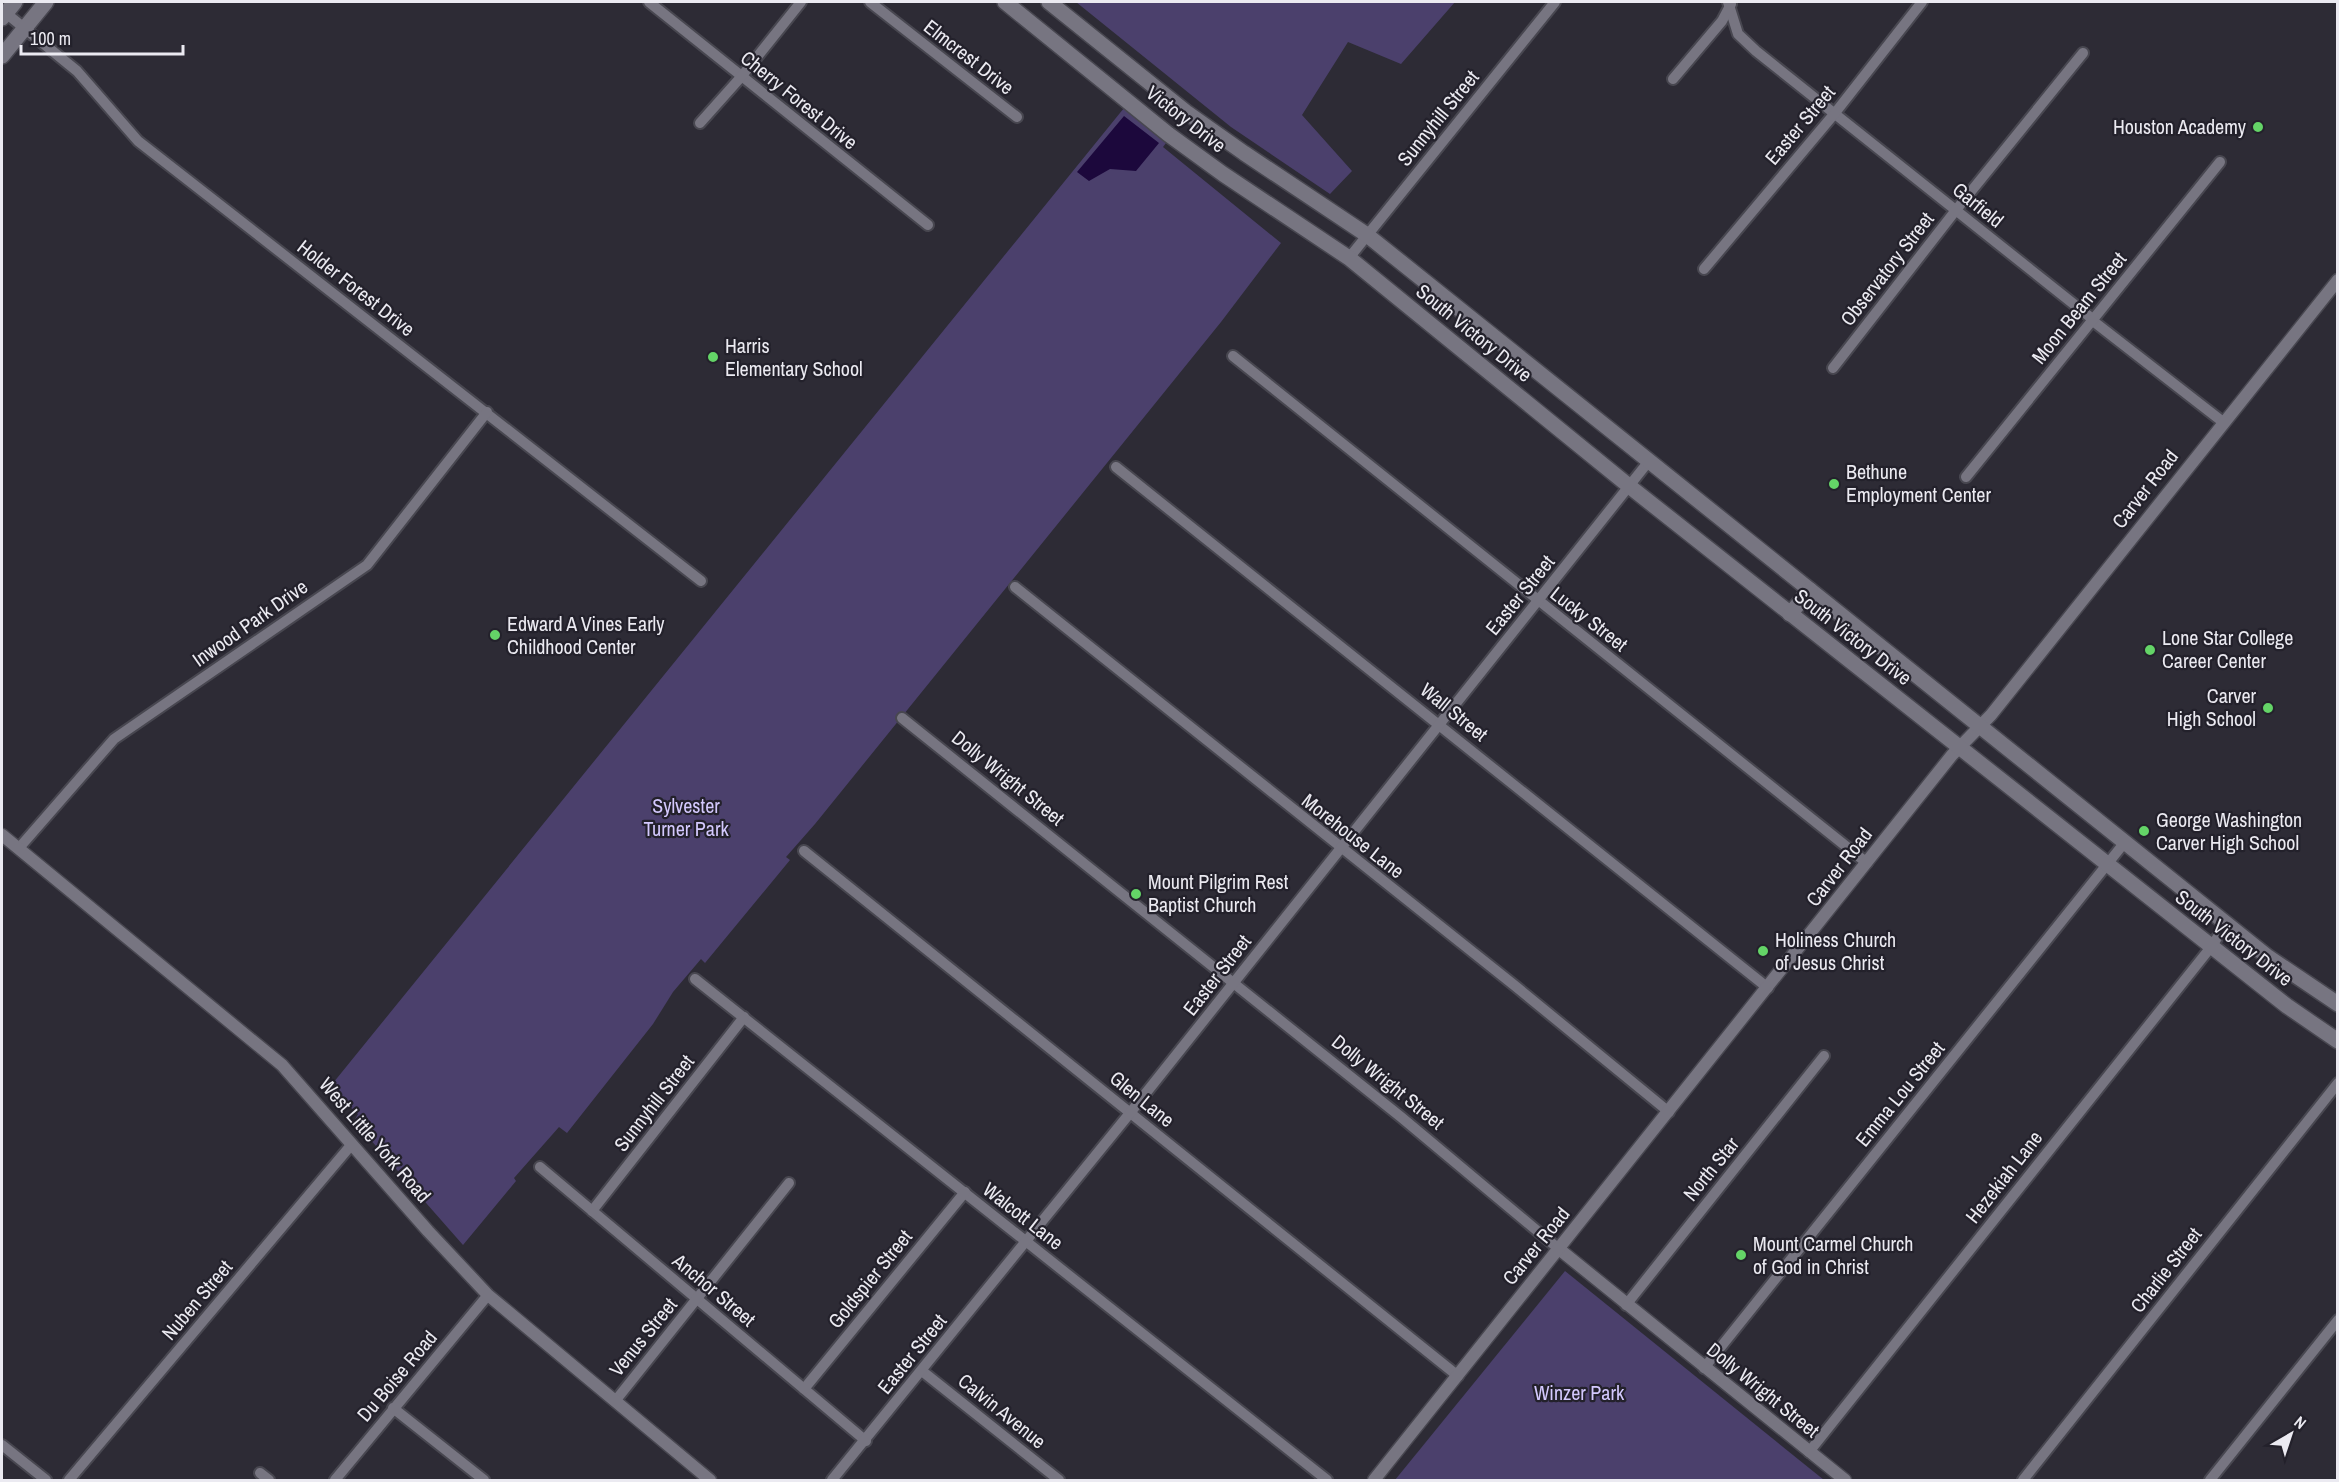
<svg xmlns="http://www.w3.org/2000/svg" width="2339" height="1482" font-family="'Archivo Narrow',sans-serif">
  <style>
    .green { fill: #4b406c }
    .water { fill: #1c083c }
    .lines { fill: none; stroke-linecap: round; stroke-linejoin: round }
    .minor-casing { stroke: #484750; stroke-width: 14 }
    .tertiary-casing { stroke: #484750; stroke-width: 15 }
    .secondary-casing { stroke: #484750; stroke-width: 18 }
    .minor { stroke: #777581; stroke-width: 10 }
    .tertiary { stroke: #777581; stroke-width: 12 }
    .secondary { stroke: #777581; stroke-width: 15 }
    .poi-dot { fill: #64d467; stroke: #23212b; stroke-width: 2 }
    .labels { text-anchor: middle; stroke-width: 4.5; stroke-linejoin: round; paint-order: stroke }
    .street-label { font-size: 20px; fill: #ebeaf1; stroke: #23212b }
    .poi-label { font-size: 20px; fill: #ebeaf1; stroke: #23212b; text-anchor: start }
    .park-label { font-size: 20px; fill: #d4c9fe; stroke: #23212b }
  </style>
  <rect width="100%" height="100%" fill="#2d2b35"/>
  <g class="green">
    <polygon points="1076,2 1455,2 1401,64 1348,42 1302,115 1352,171 1330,194 1231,127"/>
    <polygon points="1124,108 1166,143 1163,147 1281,243 1221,322 815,824 786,857 790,860 705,963 701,959 673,992 653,1024 567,1133 559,1127 514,1178 516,1181 463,1245 354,1121 358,1114 329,1088"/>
    <polygon points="1565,1271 1824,1480 1395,1480"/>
  </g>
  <polygon class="water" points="1124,116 1159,143 1136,171 1110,169 1089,181 1077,172"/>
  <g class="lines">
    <g class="minor-casing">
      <g id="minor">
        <polyline points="649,2 928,225"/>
        <polyline points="870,2 1017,117"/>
        <polyline points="1728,2 1738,34 1756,51 2090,317 2093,321 2223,422"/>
        <polyline points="2,10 77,71 138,141 701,581"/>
        <polyline points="1673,79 1722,21 1731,4"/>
        <polyline points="700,123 741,77 801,2"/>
        <polyline points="1349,258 1555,2"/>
        <polyline points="1704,269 1835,113 1922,2"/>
        <polyline points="1233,356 1867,863"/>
        <polyline points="1833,368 1956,210 2083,53"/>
        <polyline points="1116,467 1768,988"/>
        <polyline points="1966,477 2220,162"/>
        <polyline points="1015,587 1514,985 1669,1112"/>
        <polyline points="902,718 1401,1117 1559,1249"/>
        <polyline points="19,848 114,739 367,565 487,412"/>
        <polyline points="804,851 1458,1376"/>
        <polyline points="695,979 1327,1480"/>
        <polyline points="540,1167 866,1441"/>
        <polyline points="592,1211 744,1017"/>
        <polyline points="1626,1305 1824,1056"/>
        <polyline points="1704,1368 2125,842"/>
        <polyline points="922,1371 1059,1480"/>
        <polyline points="804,1389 965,1192"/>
        <polyline points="616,1400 789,1183"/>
        <polyline points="393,1408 484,1480"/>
        <polyline points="2,1445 46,1480"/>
        <polyline points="1809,1452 2211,947 2227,923"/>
        <polyline points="260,1473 269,1480"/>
        <polyline points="69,1480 352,1144"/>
        <polyline points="335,1480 488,1295"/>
        <polyline points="832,1480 1130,1113 1649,461"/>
        <polyline points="2023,1480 2338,1083"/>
        <polyline points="2210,1480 2338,1320"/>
      </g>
    </g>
    <g class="tertiary-casing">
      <g id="tertiary">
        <polyline points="2,835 282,1065 428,1231 488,1295 710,1480"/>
        <polyline points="1559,1249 1845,1480"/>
        <polyline points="1374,1480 1952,755 1991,715 2338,280"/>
      </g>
    </g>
    <g class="secondary-casing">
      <g id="secondary">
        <polyline points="1005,2 1168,134 1223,174 1349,258 1629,486 2287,1006 2338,1041"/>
        <polyline points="1049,2 1186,112 1244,153 1367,235 2268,957 2338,1004"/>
        <polyline points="2,18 15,2"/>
        <polyline points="2,56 46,2"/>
        <polyline points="1790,614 1810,590"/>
      </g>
    </g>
    <use href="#minor" class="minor"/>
    <use href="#tertiary" class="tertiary"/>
    <use href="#secondary" class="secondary"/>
  </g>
  <g class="poi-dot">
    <circle cx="2258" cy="127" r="6"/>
    <circle cx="713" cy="357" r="6"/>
    <circle cx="1834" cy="484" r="6"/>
    <circle cx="495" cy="635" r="6"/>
    <circle cx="2150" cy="650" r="6"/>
    <circle cx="2268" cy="708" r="6"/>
    <circle cx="2144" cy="831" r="6"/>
    <circle cx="1136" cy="894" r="6"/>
    <circle cx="1763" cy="951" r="6"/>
    <circle cx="1741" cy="1255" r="6"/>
  </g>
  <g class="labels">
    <g class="street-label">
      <text transform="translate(969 57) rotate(38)" y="7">Elmcrest Drive</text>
      <text transform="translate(799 100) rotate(39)" y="7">Cherry Forest Drive</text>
      <text transform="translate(1438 118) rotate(-51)" y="7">Sunnyhill Street</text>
      <text transform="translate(1186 119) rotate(38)" y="7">Victory Drive</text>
      <text transform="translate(1800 125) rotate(-50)" y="7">Easter Street</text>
      <text transform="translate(1978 205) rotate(39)" y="7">Garfield</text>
      <text transform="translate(1887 269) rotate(-52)" y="7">Observatory Street</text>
      <text transform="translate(356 288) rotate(38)" y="7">Holder Forest Drive</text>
      <text transform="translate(2079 308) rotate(-51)" y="7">Moon Beam Street</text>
      <text transform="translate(1474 333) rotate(39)" y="7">South Victory Drive</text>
      <text transform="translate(2145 489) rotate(-52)" y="7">Carver Road</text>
      <text transform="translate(1520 595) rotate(-51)" y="7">Easter Street</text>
      <text transform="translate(1589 619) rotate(38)" y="7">Lucky Street</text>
      <text transform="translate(250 623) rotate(-35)" y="7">Inwood Park Drive</text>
      <text transform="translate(1853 637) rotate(38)" y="7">South Victory Drive</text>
      <text transform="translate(1454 712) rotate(39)" y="7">Wall Street</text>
      <text transform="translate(1008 778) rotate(39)" y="7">Dolly Wright Street</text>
      <text transform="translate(1353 836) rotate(38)" y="7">Morehouse Lane</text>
      <text transform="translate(1839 867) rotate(-52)" y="7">Carver Road</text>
      <text transform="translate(2234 938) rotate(38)" y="7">South Victory Drive</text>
      <text transform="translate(1217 975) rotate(-52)" y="7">Easter Street</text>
      <text transform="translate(1388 1082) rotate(39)" y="7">Dolly Wright Street</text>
      <text transform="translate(1900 1094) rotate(-51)" y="7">Emma Lou Street</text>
      <text transform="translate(1142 1099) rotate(39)" y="7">Glen Lane</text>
      <text transform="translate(654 1103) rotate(-52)" y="7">Sunnyhill Street</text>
      <text transform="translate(375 1140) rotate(49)" y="7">West Little York Road</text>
      <text transform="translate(1711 1169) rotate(-51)" y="7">North Star</text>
      <text transform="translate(2004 1177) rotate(-52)" y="7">Hezekiah Lane</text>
      <text transform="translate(1023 1216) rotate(38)" y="7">Walcott Lane</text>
      <text transform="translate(1536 1246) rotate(-51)" y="7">Carver Road</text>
      <text transform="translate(2166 1270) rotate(-52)" y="7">Charlie Street</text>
      <text transform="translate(870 1279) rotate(-51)" y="7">Goldspier Street</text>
      <text transform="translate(714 1290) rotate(40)" y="7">Anchor Street</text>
      <text transform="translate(197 1300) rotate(-50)" y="7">Nuben Street</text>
      <text transform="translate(643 1337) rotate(-51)" y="7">Venus Street</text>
      <text transform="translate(912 1354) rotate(-51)" y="7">Easter Street</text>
      <text transform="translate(397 1376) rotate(-50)" y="7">Du Boise Road</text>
      <text transform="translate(1763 1390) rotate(39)" y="7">Dolly Wright Street</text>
      <text transform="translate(1002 1411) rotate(39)" y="7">Calvin Avenue</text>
    </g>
    <g class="poi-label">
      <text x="2246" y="134" text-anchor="end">Houston Academy</text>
      <text x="725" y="353">Harris<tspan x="725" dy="23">Elementary School</tspan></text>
      <text x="1846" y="479">Bethune<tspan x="1846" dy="23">Employment Center</tspan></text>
      <text x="507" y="631">Edward A Vines Early<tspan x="507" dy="23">Childhood Center</tspan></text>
      <text x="2162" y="645">Lone Star College<tspan x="2162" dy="23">Career Center</tspan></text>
      <text x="2256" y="703" text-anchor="end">Carver<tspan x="2256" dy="23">High School</tspan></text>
      <text x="2156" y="827">George Washington<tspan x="2156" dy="23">Carver High School</tspan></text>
      <text x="1148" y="889">Mount Pilgrim Rest<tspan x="1148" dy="23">Baptist Church</tspan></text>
      <text x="1775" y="947">Holiness Church<tspan x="1775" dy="23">of Jesus Christ</tspan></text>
      <text x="1753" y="1251">Mount Carmel Church<tspan x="1753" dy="23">of God in Christ</tspan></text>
    </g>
    <g class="park-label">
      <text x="686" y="813">Sylvester<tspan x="686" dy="23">Turner Park</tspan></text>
      <text x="1579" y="1400">Winzer Park</text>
    </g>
  </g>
  <rect width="2339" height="1482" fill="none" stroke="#ebeaf1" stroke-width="6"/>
  <g transform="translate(2291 1434) rotate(39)" stroke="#23212b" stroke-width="4.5" paint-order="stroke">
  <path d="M0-4.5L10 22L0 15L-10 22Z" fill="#ebeaf1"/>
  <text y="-9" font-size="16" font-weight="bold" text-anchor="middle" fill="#ebeaf1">N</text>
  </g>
  <path d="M21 45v9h162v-9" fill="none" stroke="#ebeaf1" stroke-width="3"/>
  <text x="30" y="45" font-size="18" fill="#ebeaf1" stroke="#23212b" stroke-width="4.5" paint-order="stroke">100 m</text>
</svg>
